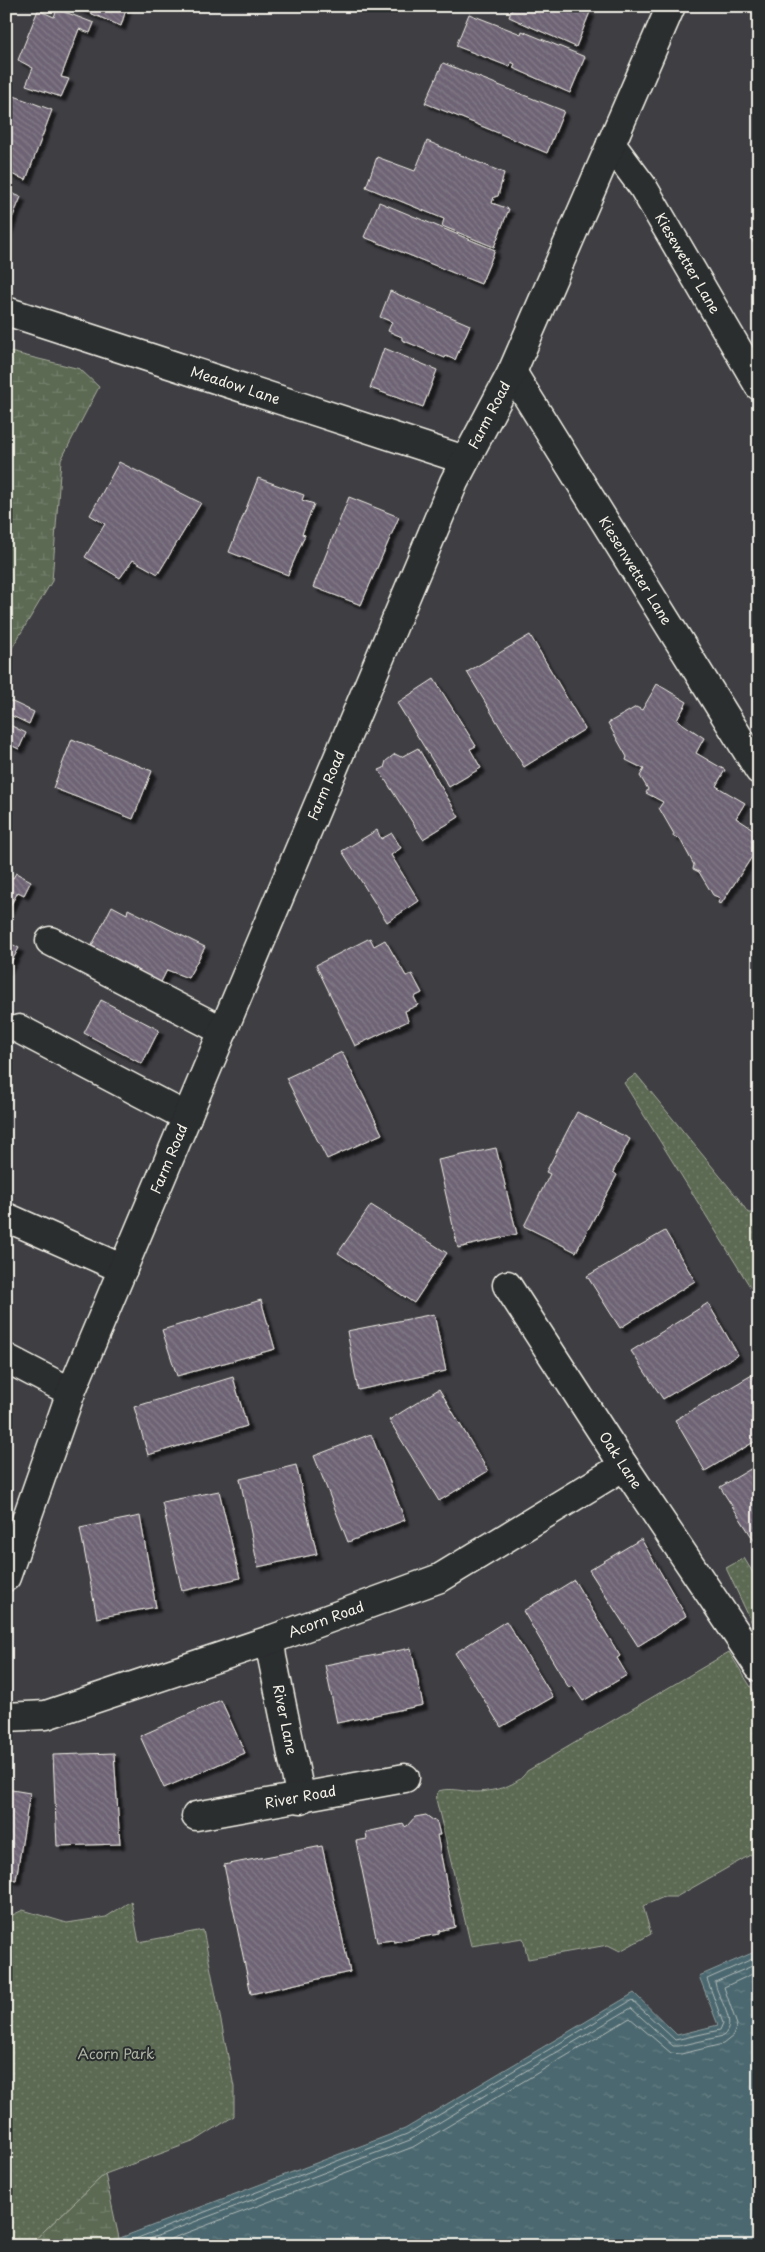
<svg xmlns="http://www.w3.org/2000/svg" width="765" height="2252" font-family="'Playpen Sans',sans-serif">
  <style>
    .green { fill: url(#green-dots); stroke: #a8ad9d }
    .wetland { fill: url(#wetland-marsh); stroke: #a8ad9d }
    .water { fill: url(#water-ripples); stroke: #8f9f9f }
    .lines { fill: none; stroke-linecap: round; stroke-linejoin: round }
    .shore { stroke: #b0bab8; stroke-width: 1 }
    .building { fill: url(#building-back-hatch); stroke: #f4f1e8; filter: url(#shadow) }
    .minor-casing { stroke: #f4f1e8; stroke-width: 31 }
    .minor { stroke: #2a2d2e; stroke-width: 28 }
    .labels { text-anchor: middle; stroke-width: 4; stroke-linejoin: round; paint-order: stroke }
    .street-label { font-size: 14px; fill: #f4f1e8; stroke: #2a2d2e }
    .park-label { font-size: 14px; fill: #afb4a4; stroke: #2a2d2e }
  </style>
  <defs>
    <pattern id="green-dots" width="8" height="8" patternUnits="userSpaceOnUse" patternTransform="scale(1.25)"><rect width="8" height="8" fill="#5b6952"/><path d="M2 2h.1M6 6h.1" fill="none" stroke="#737f6b" stroke-width="1.8" stroke-linecap="round"/></pattern>
    <pattern id="wetland-marsh" width="20" height="14" patternUnits="userSpaceOnUse" patternTransform="scale(1.25)"><rect width="20" height="14" fill="#5b6952"/><path d="M1 5h8M5 5V1M11 12h8M15 12V8" fill="none" stroke="#737f6b"/></pattern>
    <pattern id="water-ripples" width="26" height="14" patternUnits="userSpaceOnUse" patternTransform="scale(1.25)"><rect width="26" height="14" fill="#4b686f"/><path d="M2 4q2-2 4 0t4 0M15 11q2-2 4 0t4 0" fill="none" stroke="#667e84"/></pattern>
    <pattern id="building-back-hatch" width="6" height="6" patternUnits="userSpaceOnUse" patternTransform="scale(1.25)"><rect width="6" height="6" fill="#6e6474"/><path d="M-1 5l2 2M0 0l6 6M5-1l2 2" fill="none" stroke="#837b88"/></pattern>
    <filter id="shadow"><feDropShadow dx="4.5" dy="4.5" stdDeviation="1" flood-color="#0009"/></filter>
  </defs>
  <rect width="100%" height="100%" fill="#3e3e43"/>
  <filter id="ink" filterUnits="userSpaceOnUse"><feTurbulence type="fractalNoise" baseFrequency=".02" numOctaves="2"/><feDisplacementMap in="SourceGraphic" scale="10" xChannelSelector="R" yChannelSelector="G"/><feConvolveMatrix kernelMatrix="1 2 1 2 8 2 1 2 1" color-interpolation-filters="sRGB"/></filter>
  <g filter="url(#ink)">
    <g class="green">
      <polygon points="636,1074 738,1198 748,1213 759,1213 759,1301 624,1083"/>
      <polygon points="744,1558 755,1576 759,1573 759,1638 726,1568"/>
      <path d="M729,1652L759,1700V1850L676,1897H664L643,1906L651,1934L620,1951L608,1945L528,1959L523,1938L471,1946L436,1799L438,1791C452,1787 463,1792 477,1792C495,1791 518,1786 527,1771Z"/>
      <polygon points="131,1901 139,1942 203,1930 234,2087 234,2116 195,2141 105,2174 28,2246 6,2246 6,1918 23,1910 67,1923 106,1917"/>
    </g>
    <g class="wetland">
      <polygon points="6,351 80,369 99,387 61,460 52,581 6,658"/>
      <polygon points="105,2174 119,2238 107,2246 28,2246"/>
    </g>
    <polygon class="water" points="759,1950 759,2246 107,2246 120,2238 405,2129 634,1993 677,2035 718,2025 699,1976"/>
    <g class="lines">
      <g class="shore">
        <polyline points="117,2246 407,2134 632,2000 675,2040 720,2030 723,2023 707,1979 759,1956"/>
        <path d="M131,2246L410,2140L631,2008L673,2046H679L723,2036C739,2023 717,1998 715,1982L759,1963"/>
        <polyline points="152,2246 413,2147 630,2018 671,2053 681,2054 723,2044 733,2036 737,2025 724,1987 759,1971"/>
      </g>
    </g>
    <g class="building">
      <polygon points="73,6 127,6 121,26"/>
      <polygon points="513,6 577,6 590,12 576,47 509,17"/>
      <polygon points="57,9 94,23 90,33 79,29 61,77 69,79 61,97 26,85 33,68 18,60 38,10 54,17"/>
      <polygon points="469,14 521,34 522,31 585,57 570,93 513,68 515,64 511,62 510,67 456,46"/>
      <polygon points="443,63 564,111 547,153 425,103"/>
      <polygon points="6,93 52,110 26,180 6,172"/>
      <polygon points="427,141 504,173 498,196 494,197 492,203 509,209 494,247 442,226 444,219 366,187 377,157 415,171"/>
      <polygon points="6,191 21,197 6,233"/>
      <polygon points="379,202 495,250 481,284 364,237"/>
      <polygon points="759,234 759,252 751,239"/>
      <polygon points="390,291 470,325 455,360 446,356 445,358 402,340 402,337 388,331 392,322 380,317"/>
      <polygon points="384,348 437,370 423,407 370,388"/>
      <polygon points="119,462 201,503 158,574 133,560 120,578 85,557 105,524 90,515"/>
      <polygon points="258,478 304,495 302,500 314,504 302,534 305,535 288,575 229,552"/>
      <polygon points="349,497 399,517 361,605 313,587"/>
      <polygon points="530,635 585,729 524,767 467,672"/>
      <polygon points="434,679 476,746 470,749 481,768 449,787 397,703"/>
      <polygon points="657,684 687,702 677,720 704,738 696,753 725,770 716,786 745,803 736,818 759,833 759,846 721,904 718,903 720,898 713,895 699,872 693,869 694,865 680,839 673,836 674,834 659,808 663,802 646,793 648,789 640,776 644,769 626,760 627,757 608,723 636,707 642,710"/>
      <polygon points="6,699 34,712 29,724 6,713"/>
      <polygon points="6,723 26,733 19,749 6,743"/>
      <polygon points="72,739 152,771 133,819 53,788"/>
      <polygon points="418,748 459,817 423,839 379,770 384,768 386,761 395,754 401,757"/>
      <polygon points="377,830 381,839 392,833 401,848 391,855 419,901 387,922 342,851"/>
      <polygon points="16,873 31,881 24,895 18,892 6,913 6,875 13,878"/>
      <polygon points="112,906 127,914 128,909 205,947 188,978 167,970 158,988 88,953"/>
      <polygon points="370,938 374,946 385,940 406,976 412,974 422,993 414,997 418,1005 405,1011 408,1021 355,1046 316,965"/>
      <polygon points="6,941 19,948 6,971"/>
      <polygon points="101,1000 159,1030 142,1064 84,1033"/>
      <polygon points="342,1052 382,1134 327,1159 286,1078"/>
      <polygon points="577,1112 630,1139 613,1172 617,1175 576,1252 524,1226 550,1174 546,1172"/>
      <polygon points="496,1148 517,1234 458,1248 438,1160"/>
      <polygon points="371,1205 447,1253 414,1303 338,1253"/>
      <polygon points="665,1231 695,1281 620,1328 587,1276"/>
      <polygon points="261,1300 275,1349 177,1376 162,1330"/>
      <polygon points="708,1303 738,1355 663,1399 631,1351"/>
      <polygon points="434,1314 446,1371 358,1390 347,1331"/>
      <polygon points="752,1375 759,1386 759,1439 705,1471 675,1420"/>
      <polygon points="233,1377 247,1426 148,1455 134,1407"/>
      <polygon points="439,1389 488,1471 439,1501 389,1420"/>
      <polygon points="371,1434 405,1520 348,1542 314,1456"/>
      <polygon points="759,1464 759,1548 720,1487"/>
      <polygon points="296,1465 317,1554 258,1567 240,1479"/>
      <polygon points="219,1491 240,1578 182,1591 162,1502"/>
      <polygon points="140,1516 156,1607 97,1618 80,1528"/>
      <polygon points="641,1539 686,1616 638,1646 589,1570"/>
      <polygon points="574,1580 620,1656 617,1658 627,1675 583,1701 573,1686 569,1688 523,1611"/>
      <polygon points="506,1621 553,1697 501,1727 455,1653"/>
      <polygon points="411,1648 423,1705 337,1723 325,1665"/>
      <polygon points="221,1700 245,1753 164,1788 140,1736"/>
      <polygon points="114,1753 120,1844 57,1846 53,1755"/>
      <polygon points="6,1789 30,1793 16,1880 6,1878"/>
      <polygon points="426,1815 437,1823 440,1835 437,1835 455,1927 439,1931 439,1934 394,1942 393,1940 377,1942 356,1841 367,1839 366,1832 404,1824 404,1827 407,1826 415,1817"/>
      <polygon points="322,1846 350,1972 251,1994 224,1865"/>
    </g>
    <g class="lines">
      <g class="minor-casing">
        <g id="minor">
          <path id="s1" d="M611,144L643,187L759,386"/>
          <path id="s2" d="M6,311L465,460"/>
          <path id="s3" d="M512,372L759,770"/>
          <polyline points="50,941 223,1031"/>
          <polyline points="19,1029 187,1117"/>
          <polyline points="6,1217 123,1269"/>
          <path id="s4" d="M507,1285L624,1466L759,1667"/>
          <polyline points="6,1358 71,1392"/>
          <path id="s5" d="M6,1577L71,1392L454,482L512,372L671,6"/>
          <path id="s6" d="M270,1640L272,1657L301,1799"/>
          <path id="s7" d="M6,1717L46,1715L270,1640L440,1578L624,1466"/>
          <path id="s8" d="M196,1816L405,1778"/>
        </g>
      </g>
      <use href="#minor" class="minor"/>
    </g>
  </g>
  <g class="labels">
    <g class="street-label">
      <text dy="5" stroke="none"><textPath href="#s1" startOffset="142">Kiesewetter Lane</textPath></text>
      <text dy="5" stroke="none"><textPath href="#s2" startOffset="241">Meadow Lane</textPath></text>
      <text dy="5" stroke="none"><textPath href="#s5" startOffset="1259">Farm Road</textPath></text>
      <text dy="5" stroke="none"><textPath href="#s3" startOffset="234">Kiesenwetter Lane</textPath></text>
      <text dy="5" stroke="none"><textPath href="#s5" startOffset="854">Farm Road</textPath></text>
      <text dy="5" stroke="none"><textPath href="#s5" startOffset="449">Farm Road</textPath></text>
      <text dy="5" stroke="none"><textPath href="#s4" startOffset="209">Oak Lane</textPath></text>
      <text dy="5" stroke="none"><textPath href="#s7" startOffset="336">Acorn Road</textPath></text>
      <text dy="5" stroke="none"><textPath href="#s6" startOffset="81">River Lane</textPath></text>
      <text dy="5" stroke="none"><textPath href="#s8" startOffset="106">River Road</textPath></text>
    </g>
    <g class="park-label">
      <text x="116" y="2059">Acorn Park</text>
    </g>
  </g>
  <rect width="765" height="2252" fill="none" stroke="#2a2d2e" stroke-width="25"/>
  <rect x="12" y="12" width="740" height="2227" fill="none" stroke="#f4f1e8" stroke-width="2" filter="url(#ink)"/>
</svg>
